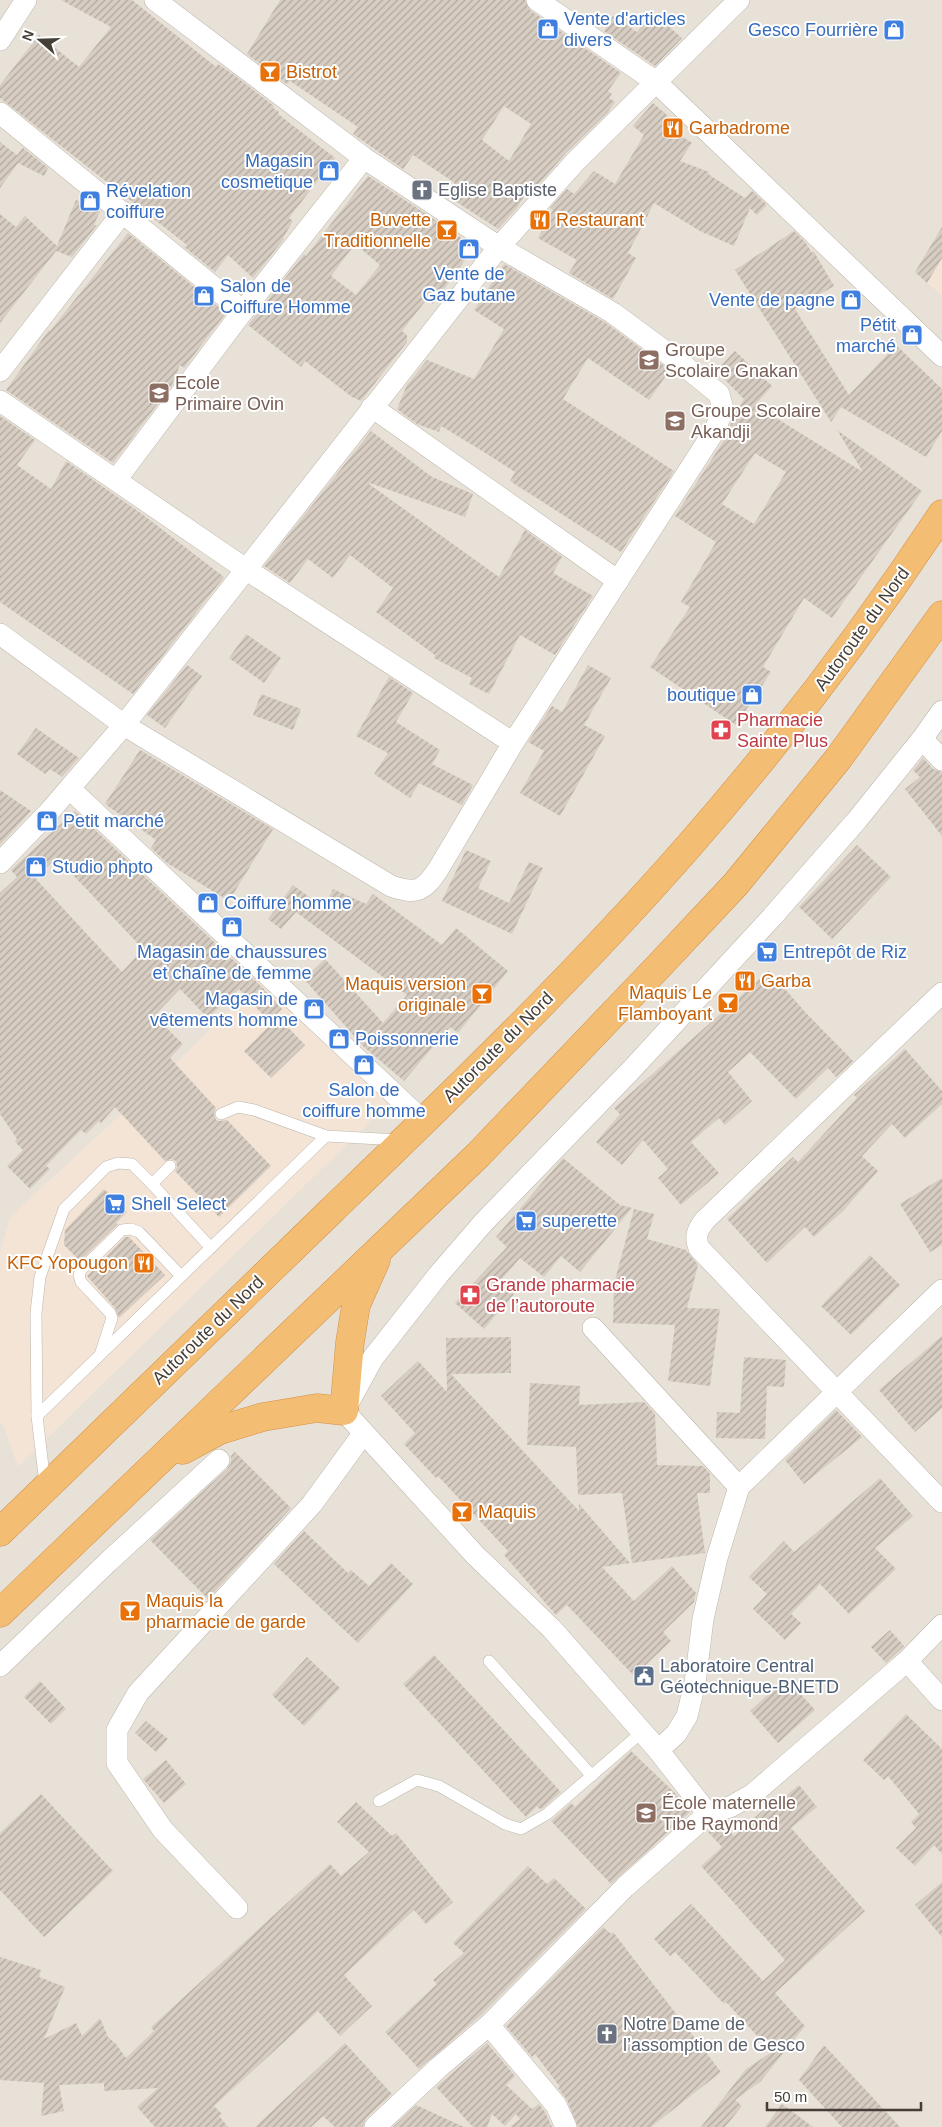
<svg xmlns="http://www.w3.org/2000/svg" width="942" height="2127" font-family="Helvetica,sans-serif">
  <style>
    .residential { fill: #e7e1d7 }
    .commercial { fill: #f3e4d6 }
    .building { fill: url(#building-hatch); fill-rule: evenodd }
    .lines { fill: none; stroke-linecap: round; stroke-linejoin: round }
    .service-casing { stroke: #beb6ac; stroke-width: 12 }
    .minor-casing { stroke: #beb6ac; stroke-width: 22 }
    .motorway-casing { stroke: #d39144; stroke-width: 29 }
    .service { stroke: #fff; stroke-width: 11 }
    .minor { stroke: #fff; stroke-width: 21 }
    .motorway { stroke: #f4bd74; stroke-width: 28 }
    .labels { text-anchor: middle; stroke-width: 4; stroke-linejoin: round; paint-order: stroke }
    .shop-label { font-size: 18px; fill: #366cbe; stroke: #fff; text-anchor: start }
    .food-label { font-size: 18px; fill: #c56008; stroke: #fff; text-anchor: start }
    .worship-label { font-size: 18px; fill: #5b616d; stroke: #fff; text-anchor: start }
    .education-label { font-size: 18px; fill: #785e54; stroke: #fff; text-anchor: start }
    .street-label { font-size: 18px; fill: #463f38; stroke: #fff }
    .health-label { font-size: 18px; fill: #be3a42; stroke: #fff; text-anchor: start }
    .service-label { font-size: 18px; fill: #4e5e75; stroke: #fff; text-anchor: start }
  </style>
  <defs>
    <pattern id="building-hatch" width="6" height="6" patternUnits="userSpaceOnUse" patternTransform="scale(1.25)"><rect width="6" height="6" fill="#d7cdc2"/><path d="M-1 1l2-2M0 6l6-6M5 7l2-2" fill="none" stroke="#b0a89f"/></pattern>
  </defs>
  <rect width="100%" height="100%" fill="#f3efe9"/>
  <rect class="residential" x="0" y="0" width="942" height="2127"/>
  <g class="commercial">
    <polygon points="942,227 942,296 915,272"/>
    <polygon points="258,981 264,981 388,1104 18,1467 4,1427 0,1423 0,1252 10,1217 175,1064"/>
  </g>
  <g class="building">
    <polygon points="61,0 132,0 216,67 218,64 234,75 274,106 273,108 279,112 278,114 335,158 289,218 293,221 283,238 284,239 253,278 228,255 215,272 182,245 186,247 187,245 0,98 0,85 39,35 79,67 111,27"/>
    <path d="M280,0H525L530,10L621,73L608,91L612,94L609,98L615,102L608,112L566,153L528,196L525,195L517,208L498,229L446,195L455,183L413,155L403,169L353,134L358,127L290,81L287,84L247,54ZM504,106L531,124L509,161L482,140Z"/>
    <polygon points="653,13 682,38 655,66 604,31 613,16 637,32"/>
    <polygon points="653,103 668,116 662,123 692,143 680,161 709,172 708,174 745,198 752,191 767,205 757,215 750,208 734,246 700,231 654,203 628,253 636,258 613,299 569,273 577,260 538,238 553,210 550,208 567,189 574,194 594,171 615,184 644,135 633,126"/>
    <polygon points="0,142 17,155 23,148 48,168 44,176 18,163 0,188"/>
    <path d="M368,176L452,231L474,248L433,304L427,299L402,331L407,335V342L361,401L352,397L305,361L301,367L248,325L304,254L306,256ZM355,244L380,265L356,295L331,276Z"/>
    <polygon points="76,200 100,211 94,225 97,225 72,257 56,251 0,323 0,214 16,227 25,216 57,246"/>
    <polygon points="942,227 942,258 927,283 915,272"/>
    <polygon points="794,231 805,242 812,253 814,252 834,286 795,309 849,395 896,345 942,389 942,431 926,457 841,407 831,422 735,270"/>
    <polygon points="128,233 226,313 184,368 180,365 172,385 113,463 6,390 49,330 50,331"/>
    <polygon points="504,264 606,323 670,370 649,400 588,358 563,399 674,471 621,552 510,481 515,472 479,449 441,426 439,432 417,424 397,409 407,385 427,360 474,379 504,329 474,310"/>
    <path d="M735,351L772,386L755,405L863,472L837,430L922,491L832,618L804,598L763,667L771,672L736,725L650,667L690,607L681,602L716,542L675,516L726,437L734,415L744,399L716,371ZM755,453L786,472L754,524L722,504Z"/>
    <polygon points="0,416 35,440 17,465 51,489 66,461 142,514 224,577 133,694 0,602"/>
    <polygon points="371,431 432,477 473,494 465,517 370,483 369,484 499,577 525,530 562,557 553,573 593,596 555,655 520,635 489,694 469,684 472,678 434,658 435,655 376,612 393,588 350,555 333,578 308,559 290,583 264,566"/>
    <polygon points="246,634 281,658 264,683 229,658"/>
    <polygon points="187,665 202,676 165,728 147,715"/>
    <polygon points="588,665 611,678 584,725 605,736 560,816 520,793 544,751 528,742 552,706 562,712"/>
    <polygon points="389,677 413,693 396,722 440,750 432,764 473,785 462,805 419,783 410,798 374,774 388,753 356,736"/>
    <polygon points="261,694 301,709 293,730 253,715"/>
    <polygon points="36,728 79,758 62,777 50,769 45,774 17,754"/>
    <polygon points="140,750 273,829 229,901 167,863 151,848 156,840 105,804"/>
    <polygon points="923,758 933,769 942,772 942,836 905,789 920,777 913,770"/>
    <polygon points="0,790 31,811 0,845"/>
    <path d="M75,811L263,988L282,1009L269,1021L239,989L208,1018L180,989L154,1016L183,1044L170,1058L216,1108L214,1114L216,1120L220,1121L227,1120L271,1166L219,1217L175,1171L177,1167L176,1161L171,1159L165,1161L115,1107L101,1123L99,1121L86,1134L81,1130L46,1166L50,1169L30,1189L7,1166L23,1150L15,1142L17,1139L0,1114V893L17,877L11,870ZM57,858L143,949L122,972L35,878Z"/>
    <polygon points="857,845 891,877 832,939 799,907"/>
    <polygon points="466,850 491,861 478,888 509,903 529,862 543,868 512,934 442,901"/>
    <polygon points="293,885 324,908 333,889 366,904 373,894 442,945 456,928 508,971 458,1033 450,1027 404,1081 363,1046 304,979 325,959 383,1023 407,995 296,912 281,929 268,919"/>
    <polygon points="769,971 806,1013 853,1061 836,1077 828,1068 796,1099 750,1052 728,1072 752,1101 725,1125 719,1118 691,1142 719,1173 681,1205 658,1178 668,1169 643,1140 622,1165 596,1142 620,1114 614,1108"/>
    <polygon points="278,1017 305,1045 271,1078 244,1051"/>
    <polygon points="905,1049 942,1091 942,1104 905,1138 892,1124 862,1156 878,1171 843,1211 814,1237 805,1227 767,1263 727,1219 793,1157 798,1162 857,1098 854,1095"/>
    <polygon points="563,1158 620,1205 632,1208 580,1272 561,1256 544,1277 520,1258 500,1281 514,1294 484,1329 455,1303 507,1247 496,1237"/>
    <polygon points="942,1178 942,1245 930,1252 900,1204"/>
    <polygon points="104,1189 127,1212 116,1223 118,1224 80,1261 64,1245 65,1230"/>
    <polygon points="634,1209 654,1214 647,1239 686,1250 698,1265 687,1308 720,1309 710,1386 668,1381 675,1325 613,1323 614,1284"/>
    <polygon points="125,1237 129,1237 165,1275 119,1318 115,1308 87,1276"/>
    <polygon points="870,1255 900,1285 851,1335 821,1306"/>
    <polygon points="942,1336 942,1408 915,1432 879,1390"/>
    <polygon points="511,1337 511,1373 451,1374 579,1511 579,1504 630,1563 602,1567 634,1601 672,1566 696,1593 694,1602 663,1632 671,1641 634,1676 567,1605 556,1615 504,1555 508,1551 438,1476 436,1478 404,1444 415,1433 381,1396 418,1361 447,1392 446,1338"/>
    <polygon points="744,1357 786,1360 784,1387 767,1386 765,1439 716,1438 717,1412 740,1413"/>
    <polygon points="530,1383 580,1386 579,1405 644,1402 655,1414 657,1465 703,1466 710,1474 710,1493 697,1493 705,1553 632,1563 622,1493 578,1495 576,1447 527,1445"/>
    <polygon points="836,1410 862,1437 804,1484 785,1460"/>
    <polygon points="235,1452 291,1508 208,1599 150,1540 227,1469 231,1463 231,1456"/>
    <polygon points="880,1478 913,1516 875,1548 896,1569 849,1614 820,1584 791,1614 801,1623 785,1640 753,1609 767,1594 749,1577 784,1541 794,1552"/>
    <polygon points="304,1531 348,1573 351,1570 369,1586 391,1563 413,1584 358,1643 274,1564"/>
    <polygon points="890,1630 904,1646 886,1663 871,1647"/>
    <polygon points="434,1655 561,1792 543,1808 540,1809 537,1806 526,1817 403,1684"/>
    <polygon points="307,1657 340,1688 304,1726 272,1695"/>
    <polygon points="786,1678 815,1710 778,1743 750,1711"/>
    <polygon points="40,1681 66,1709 51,1724 24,1697"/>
    <polygon points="906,1714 942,1749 942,1854 934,1845 915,1866 896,1848 916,1828 911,1822 919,1814 888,1776 884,1780 863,1760"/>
    <polygon points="146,1721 168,1739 156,1752 135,1733"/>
    <polygon points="631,1751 675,1793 690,1812 611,1884 551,1821 571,1803 575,1807"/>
    <polygon points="166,1760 186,1784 164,1803 143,1779"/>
    <polygon points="799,1785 817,1807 791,1828 865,1911 775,1993 805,2026 761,2081 735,2100 742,2106 725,2127 701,2127 746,2069 772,2052 766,2045 769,2041 765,2037 761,2040 726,2002 724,2004 675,1952 670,1956 654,1939 691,1904 763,1981 785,1960 701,1866 722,1847 708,1832 715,1825 722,1823 734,1836 770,1804 772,1807"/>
    <polygon points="41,1794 113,1871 44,1937 0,1890 0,1833"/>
    <polygon points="356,1802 392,1836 396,1833 453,1902 426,1924 414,1910 344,1975 372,2006 340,2036 318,2011 214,2106 222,2114 219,2116 228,2127 155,2127 137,2107 158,2088 104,2091 104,2083 59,2085 64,2111 41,2116 44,2083 0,2080 0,1957 41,1970 39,1977 65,1987 44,2039 76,2023 82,2036 100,2018 108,2037 116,2044 126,2058 154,2031 151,2027 330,1864 341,1876 369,1852 337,1822"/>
    <polygon points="528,1866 547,1884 554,1878 586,1909 480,2016 419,2069 385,2032 437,1984 433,1980 464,1953 453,1943"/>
    <polygon points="942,1882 942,1937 915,1905"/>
    <polygon points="603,1927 611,1934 613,1932 721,2072 651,2127 578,2127 567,2100 558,2088 560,2087 535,2054 532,2057 506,2026"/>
    <polygon points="345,2043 392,2094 366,2118 363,2127 335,2127 323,2116 311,2127 255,2127"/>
    <polygon points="487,2043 515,2076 506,2085 532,2109 539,2104 545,2112 552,2127 510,2127 520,2119 516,2114 505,2126 492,2114 487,2127 473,2127 436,2087"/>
    <polygon points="824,2045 900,2127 842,2127 799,2080"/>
    <polygon points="782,2104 813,2127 765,2127"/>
    <polygon points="416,2105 464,2127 393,2127"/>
  </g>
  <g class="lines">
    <g class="service-casing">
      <g id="service">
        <polyline points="221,1114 238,1107 254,1110 326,1136 399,1140"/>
        <polyline points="152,1184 211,1248"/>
        <polyline points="101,1352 112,1318 110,1313 81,1282 79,1275 81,1270 122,1230 131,1229 139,1232 181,1276"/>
        <polyline points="37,1416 326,1136"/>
        <polyline points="45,1484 37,1416 36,1313 40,1277 64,1209 106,1167 118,1163 132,1164 152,1184 170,1166"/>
        <polyline points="489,1661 592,1776"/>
        <polyline points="379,1801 417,1780 439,1786 505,1824 521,1829 547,1814 642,1732"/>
      </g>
    </g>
    <g class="minor-casing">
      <g id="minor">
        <polyline points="537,0 656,82 942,356"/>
        <polyline points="0,40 26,0"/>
        <polyline points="0,113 243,311"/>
        <polyline points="0,371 123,212"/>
        <polyline points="0,401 247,570 513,743"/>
        <polyline points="372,407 618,581"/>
        <polyline points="116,480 243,311 364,158"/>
        <path d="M0,634L124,725L391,886C417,895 424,891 439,868L513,743L715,430L723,409L719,394L682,364L613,313L499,247L364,158L155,0"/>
        <polyline points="922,739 942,760"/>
        <polyline points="70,789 423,1121"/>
        <polyline points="0,863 49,812 124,725 499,247 575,162 739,0"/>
        <path d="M942,993L705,1220C698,1229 694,1236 699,1248L942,1502"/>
        <polyline points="593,1328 739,1487"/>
        <polyline points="907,1661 942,1700"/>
        <polyline points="0,1666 108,1562 219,1460"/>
        <polyline points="658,1750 676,1734 687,1716 695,1683 703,1619 717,1558 739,1487 942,1290"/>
        <polyline points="708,1814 658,1750 552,1629 475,1555 344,1411 373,1358 439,1274 483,1223 633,1068 772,917 857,820 922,739 942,711"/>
        <polyline points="237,1908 163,1830 117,1763 117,1730 138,1693 312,1504 363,1434"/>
        <polyline points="489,2025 556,2105 566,2127"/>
        <polyline points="375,2127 438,2068 489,2025 625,1887 708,1814 732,1806 753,1794 907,1661 942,1625"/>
      </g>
    </g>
    <g class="motorway-casing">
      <g id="motorway">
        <polyline points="183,1450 220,1430 263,1417 317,1408 344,1411 350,1342 356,1305 376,1260"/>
        <path d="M0,1532C111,1425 221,1318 331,1211C453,1093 576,975 688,847C780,742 865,631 942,514"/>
        <polyline points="0,1613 478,1155 657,968 735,885 838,759 942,615"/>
      </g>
    </g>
    <use href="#service" class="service"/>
    <use href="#minor" class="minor"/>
    <use href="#motorway" class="motorway"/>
  </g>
  <defs>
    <g id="shop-square" transform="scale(1.125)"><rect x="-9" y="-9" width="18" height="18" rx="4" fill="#3f7fe0" stroke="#fff"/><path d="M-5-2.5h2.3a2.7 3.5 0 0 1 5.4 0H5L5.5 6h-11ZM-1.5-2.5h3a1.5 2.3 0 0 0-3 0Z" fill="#fff"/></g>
    <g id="bar-square" transform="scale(1.125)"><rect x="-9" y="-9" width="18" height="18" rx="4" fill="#e8710a" stroke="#fff"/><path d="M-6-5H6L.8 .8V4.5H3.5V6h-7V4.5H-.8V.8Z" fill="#fff"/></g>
    <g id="restaurant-square" transform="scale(1.125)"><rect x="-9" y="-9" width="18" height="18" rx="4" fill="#e8710a" stroke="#fff"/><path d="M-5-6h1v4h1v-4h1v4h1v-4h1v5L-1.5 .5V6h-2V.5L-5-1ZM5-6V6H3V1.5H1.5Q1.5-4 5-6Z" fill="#fff"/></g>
    <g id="church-square" transform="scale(1.125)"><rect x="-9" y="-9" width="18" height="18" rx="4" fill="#6b7280" stroke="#fff"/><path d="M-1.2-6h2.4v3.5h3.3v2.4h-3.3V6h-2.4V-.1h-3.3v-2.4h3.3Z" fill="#fff"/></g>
    <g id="school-square" transform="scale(1.125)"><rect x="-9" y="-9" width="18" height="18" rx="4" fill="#8d6e63" stroke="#fff"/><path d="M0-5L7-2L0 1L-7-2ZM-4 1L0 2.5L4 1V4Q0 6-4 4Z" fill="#fff"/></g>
    <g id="pharmacy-square" transform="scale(1.125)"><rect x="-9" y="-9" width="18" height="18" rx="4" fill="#e0444e" stroke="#fff"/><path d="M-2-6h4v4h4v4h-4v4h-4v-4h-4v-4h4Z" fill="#fff"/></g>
    <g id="supermarket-square" transform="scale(1.125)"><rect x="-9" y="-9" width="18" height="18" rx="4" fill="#3f7fe0" stroke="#fff"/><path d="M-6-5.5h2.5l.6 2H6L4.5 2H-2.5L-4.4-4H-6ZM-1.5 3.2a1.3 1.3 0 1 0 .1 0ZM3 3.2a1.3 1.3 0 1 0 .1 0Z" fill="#fff"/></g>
    <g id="civic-square" transform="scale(1.125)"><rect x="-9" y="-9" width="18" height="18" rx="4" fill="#5c6f8a" stroke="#fff"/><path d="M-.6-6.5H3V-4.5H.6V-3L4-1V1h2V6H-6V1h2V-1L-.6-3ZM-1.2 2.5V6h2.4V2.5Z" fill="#fff"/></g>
  </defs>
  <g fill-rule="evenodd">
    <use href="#shop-square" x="548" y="29"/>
    <use href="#shop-square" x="894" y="30"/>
    <use href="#bar-square" x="270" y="72"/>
    <use href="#restaurant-square" x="673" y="128"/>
    <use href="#shop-square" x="329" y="171"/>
    <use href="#church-square" x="422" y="190"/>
    <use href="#shop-square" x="90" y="201"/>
    <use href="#restaurant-square" x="540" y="220"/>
    <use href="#bar-square" x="447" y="230"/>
    <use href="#shop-square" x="469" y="249"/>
    <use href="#shop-square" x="204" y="296"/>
    <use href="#shop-square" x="851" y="300"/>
    <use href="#shop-square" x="912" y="335"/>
    <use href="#school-square" x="649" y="360"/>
    <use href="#school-square" x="159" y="393"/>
    <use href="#school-square" x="675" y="421"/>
    <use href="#shop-square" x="752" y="695"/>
    <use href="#pharmacy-square" x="721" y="730"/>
    <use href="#shop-square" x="47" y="821"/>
    <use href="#shop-square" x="36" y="867"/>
    <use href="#shop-square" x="208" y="903"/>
    <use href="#shop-square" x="232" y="927"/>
    <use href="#supermarket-square" x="767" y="952"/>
    <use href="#restaurant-square" x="745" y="981"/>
    <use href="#bar-square" x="482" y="994"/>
    <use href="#bar-square" x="728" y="1003"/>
    <use href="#shop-square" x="314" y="1009"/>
    <use href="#shop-square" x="339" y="1039"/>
    <use href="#shop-square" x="364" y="1065"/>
    <use href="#supermarket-square" x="115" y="1204"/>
    <use href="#supermarket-square" x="526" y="1221"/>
    <use href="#restaurant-square" x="144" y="1263"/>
    <use href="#pharmacy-square" x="470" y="1295"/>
    <use href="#bar-square" x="462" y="1512"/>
    <use href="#bar-square" x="130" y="1611"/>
    <use href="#civic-square" x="644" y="1676"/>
    <use href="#school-square" x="646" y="1813"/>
    <use href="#church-square" x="607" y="2034"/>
  </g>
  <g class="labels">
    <g class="shop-label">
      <text x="564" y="25">Vente d'articles<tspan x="564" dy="21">divers</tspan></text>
      <text x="878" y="36" text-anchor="end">Gesco Fourrière</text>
      <text x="313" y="167" text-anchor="end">Magasin<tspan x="313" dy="21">cosmetique</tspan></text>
      <text x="106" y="197">Révelation<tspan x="106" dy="21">coiffure</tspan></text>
      <text x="469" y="280" text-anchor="middle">Vente de<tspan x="469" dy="21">Gaz butane</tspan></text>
      <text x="220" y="292">Salon de<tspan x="220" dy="21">Coiffure Homme</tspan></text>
      <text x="835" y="306" text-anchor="end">Vente de pagne</text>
      <text x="896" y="331" text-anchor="end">Pétit<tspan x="896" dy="21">marché</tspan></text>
      <text x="736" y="701" text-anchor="end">boutique</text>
      <text x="63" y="827">Petit marché</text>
      <text x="52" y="873">Studio phpto</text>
      <text x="224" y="909">Coiffure homme</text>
      <text x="232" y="958" text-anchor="middle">Magasin de chaussures<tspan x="232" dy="21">et chaîne de femme</tspan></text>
      <text x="783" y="958">Entrepôt de Riz</text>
      <text x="298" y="1005" text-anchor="end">Magasin de<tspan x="298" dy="21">vêtements homme</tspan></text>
      <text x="355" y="1045">Poissonnerie</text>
      <text x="364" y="1096" text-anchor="middle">Salon de<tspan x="364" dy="21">coiffure homme</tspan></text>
      <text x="131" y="1210">Shell Select</text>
      <text x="542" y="1227">superette</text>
    </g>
    <g class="food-label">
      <text x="286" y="78">Bistrot</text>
      <text x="689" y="134">Garbadrome</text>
      <text x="431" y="226" text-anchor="end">Buvette<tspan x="431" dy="21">Traditionnelle</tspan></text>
      <text x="556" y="226">Restaurant</text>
      <text x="761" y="987">Garba</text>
      <text x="466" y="990" text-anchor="end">Maquis version<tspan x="466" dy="21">originale</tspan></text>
      <text x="712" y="999" text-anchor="end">Maquis Le<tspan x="712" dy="21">Flamboyant</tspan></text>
      <text x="128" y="1269" text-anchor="end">KFC Yopougon</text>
      <text x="478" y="1518">Maquis</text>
      <text x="146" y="1607">Maquis la<tspan x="146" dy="21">pharmacie de garde</tspan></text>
    </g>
    <g class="worship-label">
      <text x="438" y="196">Eglise Baptiste</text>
      <text x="623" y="2030">Notre Dame de<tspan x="623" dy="21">l’assomption de Gesco</tspan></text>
    </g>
    <g class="education-label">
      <text x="665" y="356">Groupe<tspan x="665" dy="21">Scolaire Gnakan</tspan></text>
      <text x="175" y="389">Ecole<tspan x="175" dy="21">Primaire Ovin</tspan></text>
      <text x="691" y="417">Groupe Scolaire<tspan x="691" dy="21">Akandji</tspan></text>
      <text x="662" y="1809">École maternelle<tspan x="662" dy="21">Tibe Raymond</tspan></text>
    </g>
    <g class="street-label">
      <text transform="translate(862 629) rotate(-54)" y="6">Autoroute du Nord</text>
      <text transform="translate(498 1047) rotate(-45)" y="6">Autoroute du Nord</text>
      <text transform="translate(208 1330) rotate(-44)" y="6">Autoroute du Nord</text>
    </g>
    <g class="health-label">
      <text x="737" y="726">Pharmacie<tspan x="737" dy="21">Sainte Plus</tspan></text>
      <text x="486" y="1291">Grande pharmacie<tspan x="486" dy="21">de l’autoroute</tspan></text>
    </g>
    <g class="service-label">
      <text x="660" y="1672">Laboratoire Central<tspan x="660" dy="21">Géotechnique-BNETD</tspan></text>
    </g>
  </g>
  <g transform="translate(40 40) rotate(290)" stroke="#ffffff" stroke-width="4" paint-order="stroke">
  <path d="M0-4L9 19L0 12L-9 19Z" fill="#463f38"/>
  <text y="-8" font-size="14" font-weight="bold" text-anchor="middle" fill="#463f38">N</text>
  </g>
  <path d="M767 2102v8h154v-8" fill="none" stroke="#463f38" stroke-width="2.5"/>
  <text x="774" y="2102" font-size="15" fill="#463f38" stroke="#ffffff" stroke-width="4" paint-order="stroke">50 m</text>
</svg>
